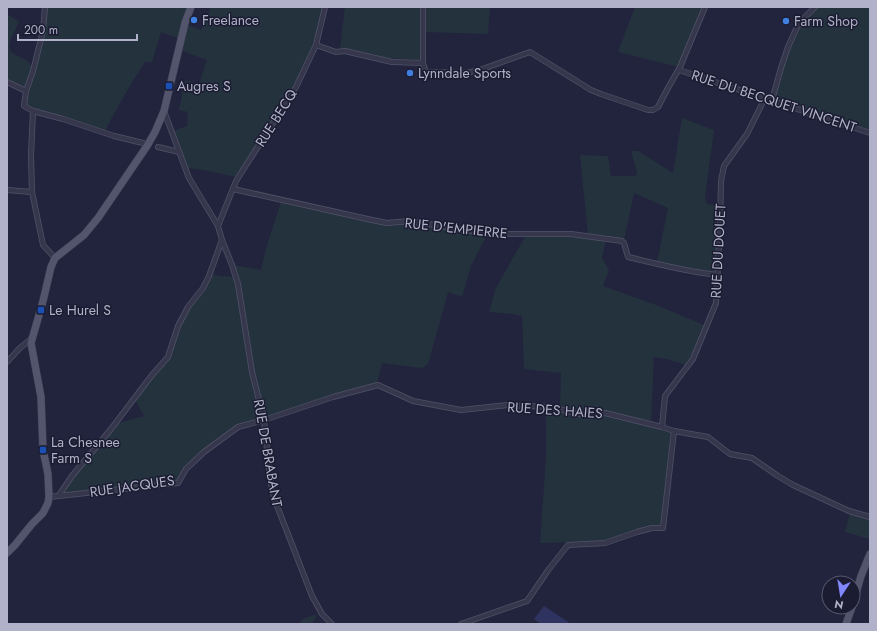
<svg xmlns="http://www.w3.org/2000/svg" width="877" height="631" font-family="Jost,sans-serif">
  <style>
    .green { fill: #24323e }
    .water { fill: #2f335f }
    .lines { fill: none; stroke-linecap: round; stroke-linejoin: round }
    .minor-casing { stroke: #515268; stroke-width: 6 }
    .primary-casing { stroke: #3f4056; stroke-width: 8 }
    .minor { stroke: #36374d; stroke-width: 4.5 }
    .primary { stroke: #53556d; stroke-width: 7 }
    .shop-dot { fill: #3f7fe0; stroke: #1b1c32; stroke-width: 1.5 }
    .transit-dot { fill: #1a4fb4; stroke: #1b1c32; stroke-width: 1.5 }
    .labels { text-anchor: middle; stroke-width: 3; stroke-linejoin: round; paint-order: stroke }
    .poi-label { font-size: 14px; fill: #b1b2c9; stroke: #1b1c32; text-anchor: start }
    .street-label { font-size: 14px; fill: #b1b2c9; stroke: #1b1c32 }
  </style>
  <rect width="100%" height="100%" fill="#22243d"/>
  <g class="green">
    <path d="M46,7H189L178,38L161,32L152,62H145C130,85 117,107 105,131L33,108L27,106C24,94 39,51 42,38L46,30L44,24Z"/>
    <polygon points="211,7 323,7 313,46 303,69 291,92 236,177 204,170 188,168 174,131 187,126 188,112 179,110 185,80 199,84 207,60 180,50 187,25 201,30"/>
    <polygon points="345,7 421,7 420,60 386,58 357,51 340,49"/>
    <polygon points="425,7 490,7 488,34 425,32"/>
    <polygon points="635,7 704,7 678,67 618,52"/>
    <path d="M819,7H870V131L775,99C780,75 788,39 805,20C809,15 814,11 819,7Z"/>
    <path d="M7,14L19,22C16,28 12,35 10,42C6,55 20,55 27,61C30,62 31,66 32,69L25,90L7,81Z"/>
    <polygon points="682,118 714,130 705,197 707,204 719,206 716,272 691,269 657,262 668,208 634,193 624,240 588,235 580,155 608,156 611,176 636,176 637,172 631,151 638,151 673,173"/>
    <polygon points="281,202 390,225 408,223 487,235 471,266 462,297 448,292 428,364 422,368 382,363 378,380 376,384 267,417 266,417 251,360 242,292 233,265 261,270 267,245"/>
    <path d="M526,235C553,235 579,236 606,240L602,258L609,270L603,286L656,305L704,325L690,359L686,365L667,359L654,357L651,422L600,411L584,413L560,407L561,373L524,369L522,316L513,314L489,312L496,288Z"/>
    <polygon points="211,274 219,276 233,277 238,294 249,372 262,418 237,425 216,440 185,467 177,481 63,493 69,483 118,423 144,416 135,399 168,359 178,328 187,311"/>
    <polygon points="546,409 552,409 610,416 659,427 671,433 662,525 651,526 639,530 602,541 540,543 546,458"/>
    <polygon points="850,513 870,518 870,539 845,532"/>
    <polygon points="317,614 312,624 298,624 303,619"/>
  </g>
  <polygon class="water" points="544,606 571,624 541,624 534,619"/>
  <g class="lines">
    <g class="minor-casing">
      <g id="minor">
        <polyline points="45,7 43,31 33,71 26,91 24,106 33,111 63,119 114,136 143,143 147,146"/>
        <polyline points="423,7 423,63 426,72 465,73 477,71 530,52 591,90 601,94 648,110 653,110 658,107 668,88 680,67 705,7"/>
        <polyline points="316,45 336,52 345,51 392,62 423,63"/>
        <polyline points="679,70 870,133"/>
        <polyline points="7,82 26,91"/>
        <polyline points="772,100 781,68 788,47 797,27 802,20 815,7"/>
        <polyline points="33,111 31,155 32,192 43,245 55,258"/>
        <polyline points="164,111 189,178 218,226 222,240 232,265 238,284 252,372 264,420 270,479 274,498 312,596 322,614 332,624"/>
        <polyline points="158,147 179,152"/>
        <path d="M233,189L372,220L387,223L410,221L489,234H571L622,241L624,243L628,257C657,264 687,272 718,275"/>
        <polyline points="7,190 32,192"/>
        <polyline points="218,226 236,181 296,87 316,45 325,7"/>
        <polyline points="7,362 20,348 31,339"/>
        <polyline points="662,427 665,396 693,359 716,303 720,225 721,181 724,166 747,134 765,98"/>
        <polyline points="59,495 72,476 111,429 152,375 168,357 178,326 188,307 203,288 209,276 222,240"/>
        <polyline points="49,497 178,483 186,469 204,452 238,427 264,420 333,397 378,385 413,401 461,410 508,405 550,407 584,415 605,413 662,427 674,431 708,437 730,454 752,458 778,476 793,485 849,511 870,517"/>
        <polyline points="461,624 527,601 549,569 568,545 605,543 637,532 652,528 663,528 674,431"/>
      </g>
    </g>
    <g class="primary-casing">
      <g id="primary">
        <polyline points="7,553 15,545 32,524 43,513 48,503 49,497 48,474 43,450 41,397 31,343 43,301 51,267 55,258 84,235 98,218 147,146 155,132 164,111 185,23 191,7"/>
        <polyline points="853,604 861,576 870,554"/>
        <polyline points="846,624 852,607"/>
      </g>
    </g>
    <use href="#minor" class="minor"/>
    <use href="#primary" class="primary"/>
  </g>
  <g class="shop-dot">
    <circle cx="194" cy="20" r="4"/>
    <circle cx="786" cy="21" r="4"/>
    <circle cx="410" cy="73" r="4"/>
  </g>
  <g class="transit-dot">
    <rect x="165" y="82" width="8" height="8" rx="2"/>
    <rect x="37" y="306" width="8" height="8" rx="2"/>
    <rect x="39" y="446" width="8" height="8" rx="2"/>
  </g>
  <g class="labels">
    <g class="poi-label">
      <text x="202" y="25">Freelance</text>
      <text x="794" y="26">Farm Shop</text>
      <text x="418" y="78">Lynndale Sports</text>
      <text x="177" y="91">Augres S</text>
      <text x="49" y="315">Le Hurel S</text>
      <text x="51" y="447">La Chesnee<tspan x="51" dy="16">Farm S</tspan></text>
    </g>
    <g class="street-label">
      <text transform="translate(774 101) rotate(18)" y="5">RUE DU BECQUET VINCENT</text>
      <text transform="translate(276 118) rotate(-58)" y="5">RUE BECQ</text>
      <text transform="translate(456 228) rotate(6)" y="5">RUE D'EMPIERRE</text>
      <text transform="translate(718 251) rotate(-87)" y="5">RUE DU DOUET</text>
      <text transform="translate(555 410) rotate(4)" y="5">RUE DES HAIES</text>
      <text transform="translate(268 453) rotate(80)" y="5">RUE DE BRABANT</text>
      <text transform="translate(132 486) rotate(-8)" y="5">RUE JACQUES</text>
    </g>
  </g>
  <rect width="877" height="631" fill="none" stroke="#b1b2c9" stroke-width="16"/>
  <g transform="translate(841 595) rotate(192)"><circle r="19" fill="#1b1c32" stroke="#57586e"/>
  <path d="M0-3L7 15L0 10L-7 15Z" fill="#8187fe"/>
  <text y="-6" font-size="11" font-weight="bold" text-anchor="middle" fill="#b1b2c9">N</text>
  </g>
  <path d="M18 34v6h119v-6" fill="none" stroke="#b1b2c9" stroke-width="2"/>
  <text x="24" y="34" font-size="12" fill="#b1b2c9" stroke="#1b1c32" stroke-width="3" paint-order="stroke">200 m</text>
</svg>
